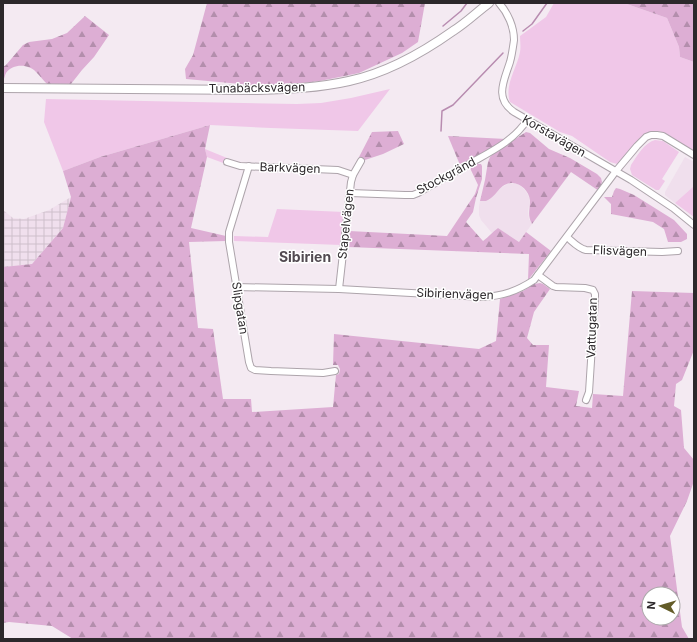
<svg xmlns="http://www.w3.org/2000/svg" width="697" height="642" font-family="Inter,sans-serif">
  <style>
    .built { fill: #f0dfed }
    .industrial { fill: url(#industrial-grid) }
    .green { fill: #f0c7e8 }
    .forest { fill: url(#forest-firs); fill-rule: evenodd }
    .lines { fill: none; stroke-linecap: round; stroke-linejoin: round }
    .stream { stroke: #b88cb0; stroke-width: 1.5 }
    .minor-casing { stroke: #ada4ab; stroke-width: 8 }
    .tertiary-casing { stroke: #ada4ab; stroke-width: 10 }
    .minor { stroke: #fff; stroke-width: 6 }
    .tertiary { stroke: #fff; stroke-width: 8 }
    .labels { text-anchor: middle; stroke-width: 3; stroke-linejoin: round; paint-order: stroke }
    .street-label { font-size: 12px; fill: #2c282b; stroke: #fff }
    .quarter-label { font-size: 14px; font-weight: bold; fill: #524a51; stroke: #fff }
  </style>
  <defs>
    <pattern id="industrial-grid" width="8" height="8" patternUnits="userSpaceOnUse"><rect width="8" height="8" fill="#f0dfed"/><path d="M0 4h8M4 0v8" fill="none" stroke="#cebfcb"/></pattern>
    <pattern id="forest-firs" width="22" height="20" patternUnits="userSpaceOnUse"><rect width="22" height="20" fill="#ddaed4"/><path d="M5 1l3.5 6h-7zM16 11l3.5 6h-7z" fill="#b38eac"/></pattern>
  </defs>
  <rect width="100%" height="100%" fill="#f4eaf2"/>
  <g class="built">
    <polygon points="685,157 694,162 694,186 675,203 665,195 665,192"/>
    <polygon points="509,183 518,184 523,188 527,193 530,199 528,212 529,219 532,224 519,242 498,228 492,233 481,220 479,215 479,207 480,201 487,201 490,199 499,189"/>
  </g>
  <polygon class="industrial" points="71,197 63,228 32,264 3,267 3,210 13,218 24,219 49,210"/>
  <g class="green">
    <path d="M554,3H624L667,18L679,47L680,57L694,62V151C688,148 667,133 662,132C651,130 642,135 636,144C630,152 625,159 617,164L610,162L572,136L560,132L510,102C504,85 517,68 520,52C521,47 520,41 520,36L546,17Z"/>
    <polygon points="390,89 358,131 271,128 210,125 100,157 63,171 44,122 46,99 297,104 321,103 351,98"/>
    <path d="M655,140L663,141L679,152L662,179L665,181L659,190H656L632,175L630,169L631,165C637,156 644,143 655,140Z"/>
    <polygon points="205,149 227,158 226,164 207,157"/>
    <polygon points="694,186 693,210 694,217 675,203"/>
    <polygon points="277,209 344,212 341,245 234,241 234,236 268,237"/>
  </g>
  <g class="forest">
    <polygon points="207,3 425,3 418,42 402,53 359,73 320,81 285,85 252,85 186,79 185,69 193,55"/>
    <polygon points="624,3 694,3 694,62 680,57 679,47 667,18"/>
    <path d="M85,16L109,35L94,57L82,70L71,84H47C43,80 40,76 36,72C29,64 13,63 6,73C5,75 4,79 3,82V67L6,65L23,45L29,42L52,39L67,33Z"/>
    <path d="M210,125L205,149L207,157L191,228L226,236V241L189,242L198,328L213,329L223,399H251L252,412L333,407L336,375L339,374L340,369L338,365H333L334,334L479,349L496,341L500,299L523,291L534,284L540,283L543,284L550,289L534,312L527,338L533,345H549L546,387L579,391L576,406L592,408L593,394L623,396L632,291L694,293V350L682,380L676,384L674,406L681,410L684,448L694,460V481L687,501L670,536L682,627L689,639H73L52,626L9,622L3,623V267L32,264L63,228L71,197L63,171L100,157ZM649,594H673V618H649Z"/>
    <polygon points="398,131 404,144 383,154 365,160 359,157 372,132"/>
    <path d="M526,132L530,133L549,149L570,158L597,174L601,178L602,182L599,191L571,172L532,224C527,215 530,210 530,200C529,191 520,182 511,183C499,184 496,198 486,201C484,201 482,201 480,201L485,180L488,162L490,157L494,153Z"/>
    <polygon points="448,136 506,139 487,151 460,165"/>
    <path d="M477,164H481L482,166V179L476,198L473,212L466,222L483,241C489,237 492,232 498,228L519,242L526,232L551,251L528,280L529,254L348,247L349,231L447,236L475,194L478,185L470,168Z"/>
    <polygon points="616,188 620,189 634,195 674,220 687,234 687,239 681,242 668,242 664,229 653,222 611,214 611,204 604,197 612,197 614,191"/>
  </g>
  <g class="lines">
    <g class="stream">
      <polyline points="443,26 461,11 467,3"/>
      <polyline points="523,31 532,24 547,3"/>
      <polyline points="441,131 442,111 453,105 503,53"/>
    </g>
    <g class="minor-casing">
      <g id="minor">
        <path d="M499,3C508,13 514,27 514,40C513,47 512,55 510,62C504,81 494,98 514,112L631,180L673,208L694,225"/>
        <polyline points="227,162 240,166 338,170 353,175"/>
        <polyline points="249,166 229,232 229,242 249,362 251,368 255,370 271,371 323,373 335,371"/>
        <path d="M350,193L405,195H413L418,193C435,183 452,174 469,164C490,152 514,141 527,120"/>
        <path d="M567,237C573,242 578,248 586,250L662,252L678,251"/>
        <polyline points="538,275 553,286 556,287 585,288 593,290 595,294 595,299 589,392 586,400"/>
        <path d="M236,287L339,289L483,297C503,296 517,291 534,280L616,171L637,146L646,137L651,135H657L663,136L694,155"/>
        <polyline points="339,289 351,182 353,175 361,161"/>
      </g>
    </g>
    <g class="tertiary-casing">
      <path id="tertiary" d="M3,88L257,90C288,89 318,88 349,81C386,73 422,53 453,31C466,23 477,12 489,3"/>
    </g>
    <use href="#minor" class="minor"/>
    <use href="#tertiary" class="tertiary"/>
  </g>
  <g class="labels">
    <g class="street-label">
      <text transform="translate(257 88) rotate(-1)" y="4">Tunabäcksvägen</text>
      <text transform="translate(554 136) rotate(30)" y="4">Korstavägen</text>
      <text transform="translate(290 168) rotate(2)" y="4">Barkvägen</text>
      <text transform="translate(446 176) rotate(-28)" y="4">Stockgränd</text>
      <text transform="translate(346 224) rotate(-84)" y="4">Stapelvägen</text>
      <text transform="translate(620 251) rotate(2)" y="4">Flisvägen</text>
      <text transform="translate(455 294) rotate(2)" y="4">Sibirienvägen</text>
      <text transform="translate(240 308) rotate(81)" y="4">Slipgatan</text>
      <text transform="translate(592 328) rotate(-88)" y="4">Vattugatan</text>
    </g>
    <g class="quarter-label">
      <text x="305" y="262">Sibirien</text>
    </g>
  </g>
  <rect width="697" height="642" fill="none" stroke="#2c282b" stroke-width="8"/>
  <g transform="translate(661 606) rotate(275)"><circle r="19" fill="#ffffff" stroke="#aba9aa"/>
  <path d="M0-3L7 15L0 10L-7 15Z" fill="#635c28"/>
  <text y="-6" font-size="11" font-weight="bold" text-anchor="middle" fill="#2c282b">N</text>
  </g>
</svg>
